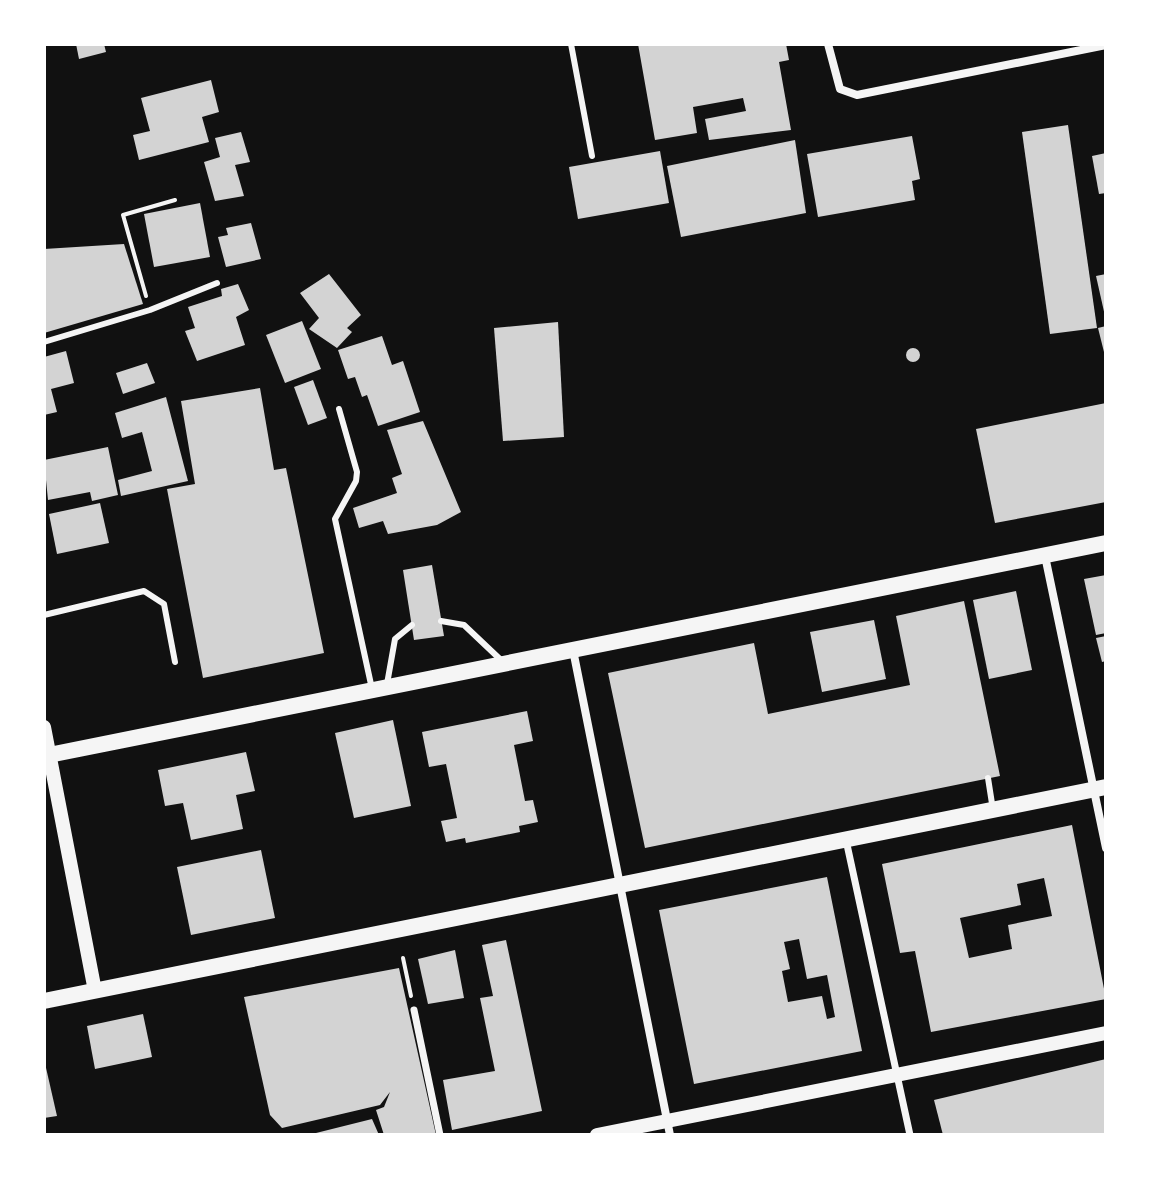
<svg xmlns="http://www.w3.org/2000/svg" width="1150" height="1179" font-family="Commissioner,sans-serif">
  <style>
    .building { fill: #d3d3d3; fill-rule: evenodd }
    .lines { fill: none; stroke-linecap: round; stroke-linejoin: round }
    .path { stroke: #f5f5f5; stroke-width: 4 }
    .service { stroke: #f5f5f5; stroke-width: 6 }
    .pedestrian { stroke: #f5f5f5; stroke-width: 7 }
    .minor { stroke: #f5f5f5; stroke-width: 8 }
    .tertiary { stroke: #f5f5f5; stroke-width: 14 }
    .secondary { stroke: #f5f5f5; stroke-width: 16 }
  </style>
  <rect width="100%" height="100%" fill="#111"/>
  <g class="building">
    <polygon points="76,44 104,44 106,52 79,59"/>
    <polygon points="638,44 786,44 789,60 779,62 791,130 709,140 705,119 746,111 743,98 693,107 697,133 655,140"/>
    <polygon points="211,80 219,112 202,117 209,142 139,160 133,135 150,131 141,98"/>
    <polygon points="1068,125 1097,328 1050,334 1022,132"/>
    <polygon points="241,132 250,162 235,165 244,196 215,201 204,162 220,157 215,138"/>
    <polygon points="912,136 920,179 912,181 915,200 818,217 807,154"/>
    <polygon points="795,140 806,213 681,237 667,166"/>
    <polygon points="660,151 669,203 578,219 569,167"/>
    <polygon points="1106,153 1106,193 1099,194 1092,156"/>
    <polygon points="200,203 210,257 154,267 144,214"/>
    <polygon points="251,223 261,259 226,267 218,237 228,235 226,228"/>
    <polygon points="124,244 143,304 44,333 44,249"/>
    <polygon points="329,274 361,315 347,328 352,332 337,348 309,329 319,318 300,293"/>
    <polygon points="1106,274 1106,316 1105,316 1096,276"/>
    <polygon points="238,284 249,310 236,317 245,345 197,361 185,331 195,328 188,307 222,296 221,289"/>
    <polygon points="302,321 321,369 285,383 266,335"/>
    <polygon points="558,322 564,437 503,441 494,328"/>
    <polygon points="1106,326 1106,356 1105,356 1098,328"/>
    <polygon points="382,336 392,365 403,361 420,412 378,426 367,395 362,397 355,377 348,379 338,350"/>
    <circle cx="913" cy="355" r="7"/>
    <polygon points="66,351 74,383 51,389 57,412 44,415 44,357"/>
    <polygon points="147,363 155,383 123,394 116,373"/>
    <polygon points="313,380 327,418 308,425 294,387"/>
    <polygon points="260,388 274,470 286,468 324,653 203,678 167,489 195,484 181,401"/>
    <polygon points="166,397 188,481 121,496 118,480 152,471 142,432 122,438 115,413"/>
    <polygon points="1106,403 1106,502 995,523 976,429"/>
    <polygon points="423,421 461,512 437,525 388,534 383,521 359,528 353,508 397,493 392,478 402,474 387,430"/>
    <polygon points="108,447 118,495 92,501 90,492 48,500 44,460"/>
    <polygon points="100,503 109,543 57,554 49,514"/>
    <polygon points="432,565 444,636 414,640 403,570"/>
    <polygon points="1106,575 1106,633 1096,635 1084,579"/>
    <polygon points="1016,591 1032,670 989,679 973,600"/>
    <polygon points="964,601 1000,776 645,848 608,673 754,643 768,714 910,685 896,616"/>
    <polygon points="874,620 886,679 822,692 810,632"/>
    <polygon points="1106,636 1106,661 1102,662 1096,638"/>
    <polygon points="527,711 533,741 514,745 525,801 533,800 538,822 519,826 520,832 466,843 465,838 446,842 441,821 457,818 446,764 429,767 422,732"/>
    <polygon points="393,720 411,806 354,818 335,733"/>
    <polygon points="246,752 255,791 236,795 243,829 191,840 183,803 165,806 158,770"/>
    <path d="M1072,825L1106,999L931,1032L915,951L900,953L882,864ZM1044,878L1052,916L1008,925L1012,949L969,958L960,918L1021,905L1017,884Z"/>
    <polygon points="261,850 275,918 191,935 177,867"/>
    <path d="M827,877L862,1051L694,1084L659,910ZM799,939L807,979L827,975L835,1017L827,1019L822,996L788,1002L782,971L790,969L784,942Z"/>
    <polygon points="506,940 542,1111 452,1130 443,1080 495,1071 480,998 493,996 482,945"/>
    <polygon points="455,950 464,998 428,1004 418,959"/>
    <polygon points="399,968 436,1135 384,1135 376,1110 384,1107 390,1092 380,1105 282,1128 270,1115 244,997"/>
    <polygon points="143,1014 152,1057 95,1069 87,1026"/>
    <polygon points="44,1059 57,1116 44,1118"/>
    <polygon points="1106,1059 1106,1135 943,1135 934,1100"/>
    <polygon points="372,1119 379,1135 312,1135 312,1134"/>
  </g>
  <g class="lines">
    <g class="path">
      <polyline points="146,296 123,215 175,200"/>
      <polyline points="403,958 411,996"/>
    </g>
    <g class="service">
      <polyline points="571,44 592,156"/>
      <polyline points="44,342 150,310 217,283"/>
      <polyline points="339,409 357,472 356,481 335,519 372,689"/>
      <polyline points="44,615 144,591 164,604 175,662"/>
      <polyline points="441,621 464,625 502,661"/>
      <polyline points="387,684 395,639 412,625"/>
      <polyline points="988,778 993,810"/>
    </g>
    <g class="pedestrian">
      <polyline points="846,840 910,1135"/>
      <polyline points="414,1010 440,1135"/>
    </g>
    <g class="minor">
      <polyline points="828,44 840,89 857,95 1106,45"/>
      <polyline points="1045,556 1106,848"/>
      <polyline points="573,650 670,1135"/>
    </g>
    <g class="tertiary">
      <polyline points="44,727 95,991"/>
      <polyline points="597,1135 1106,1033"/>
    </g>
    <g class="secondary">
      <polyline points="44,756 1106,543"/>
      <polyline points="44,1001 1106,787"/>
    </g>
  </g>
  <rect width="1150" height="1179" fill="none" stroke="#ffffff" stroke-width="92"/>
</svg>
